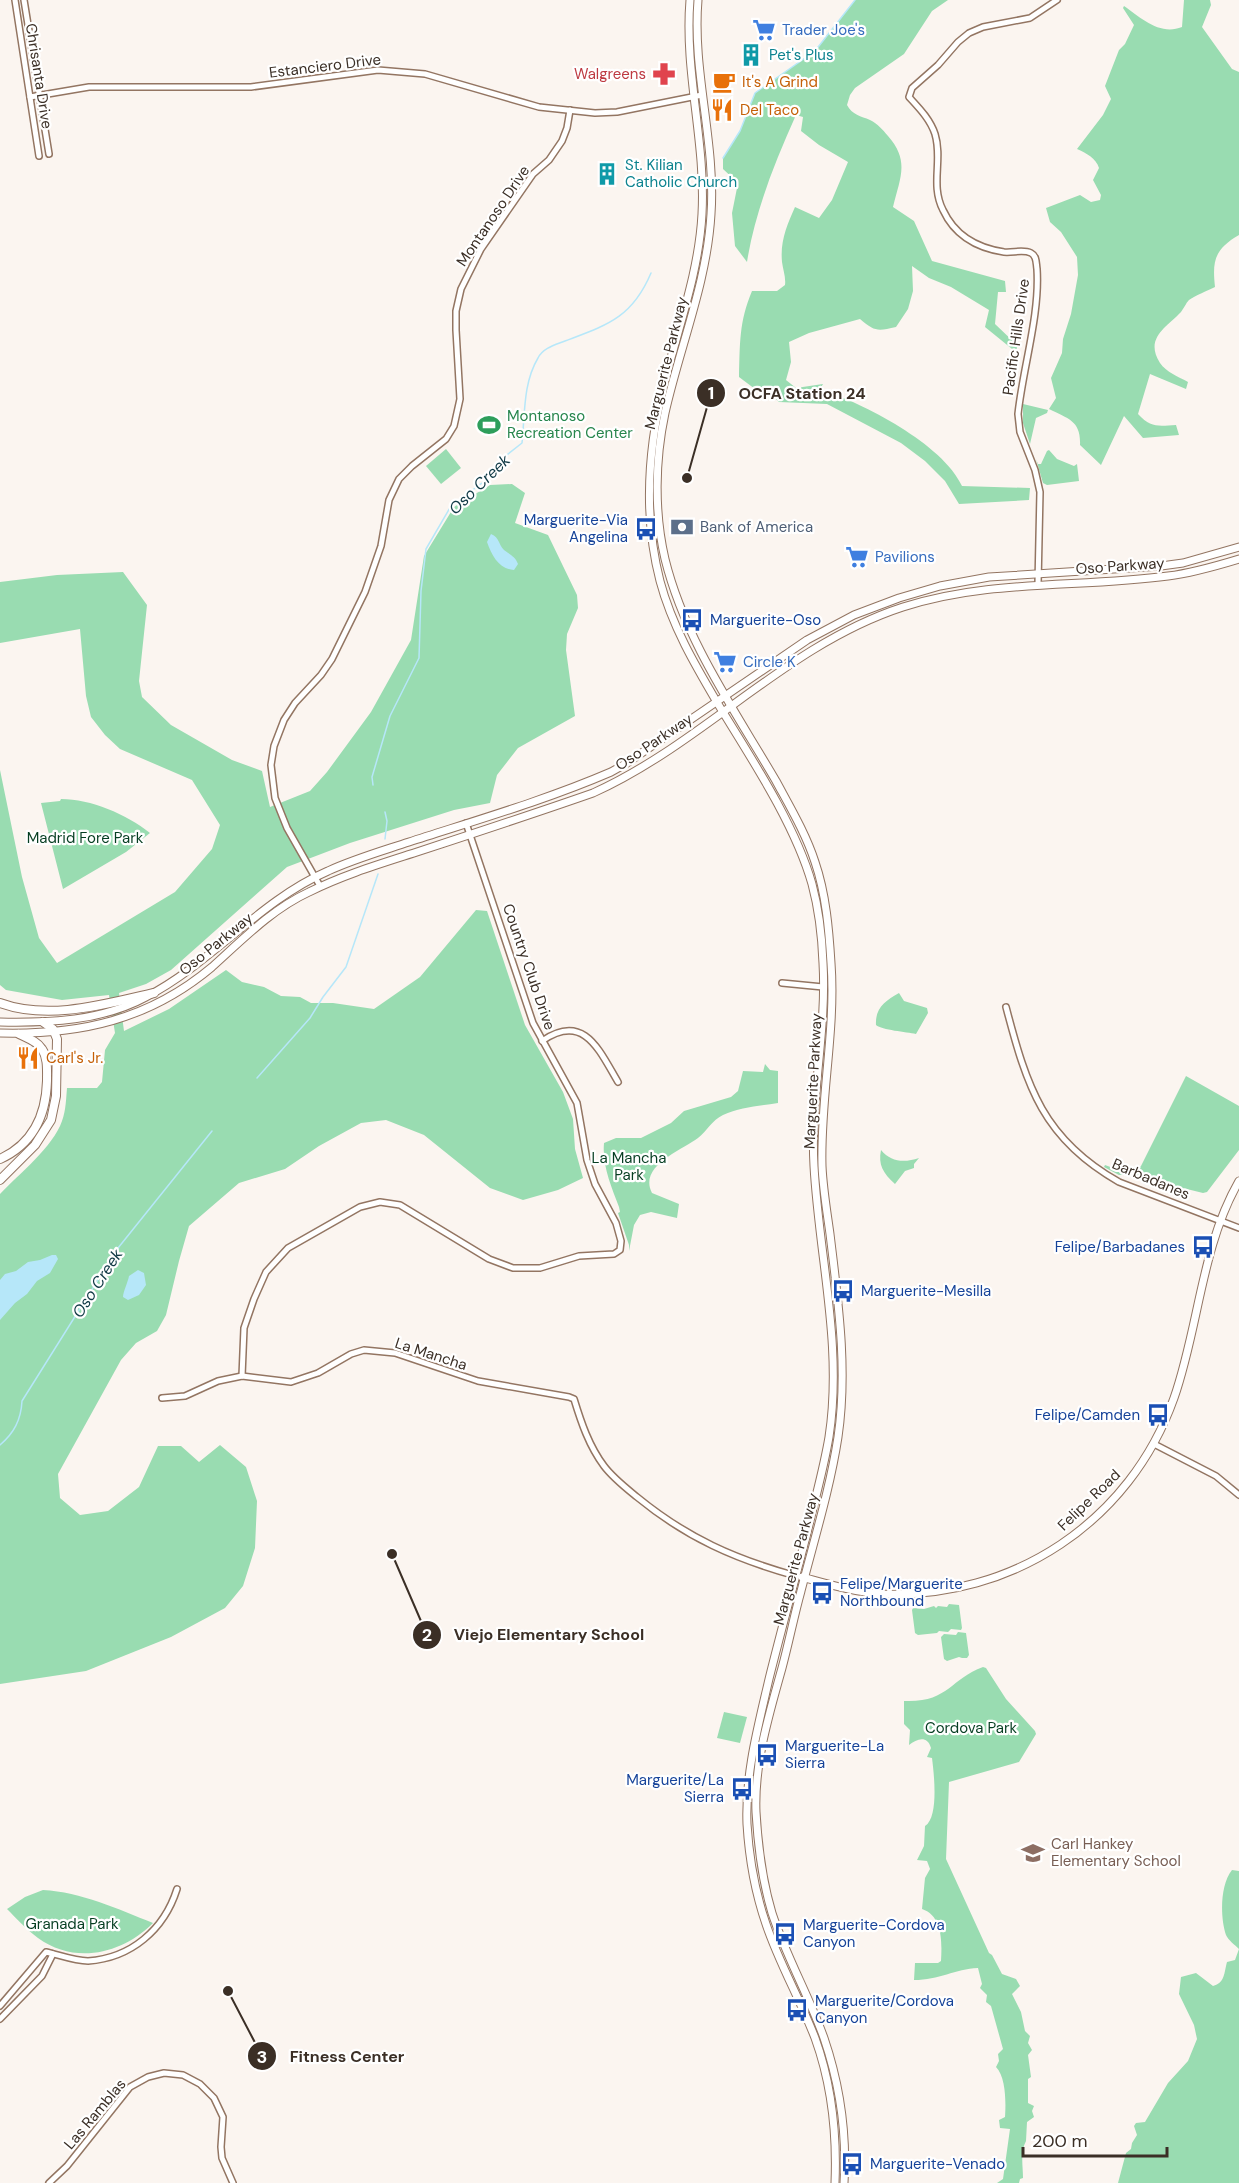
<svg xmlns="http://www.w3.org/2000/svg" width="1239" height="2183" font-family="'DM Sans',sans-serif">
  <style>
    .green { fill: #99dcb1 }
    .water { fill: #b6e7f9 }
    .lines { fill: none; stroke-linecap: round; stroke-linejoin: round }
    .stream { stroke: #b6e7f9; stroke-width: 1.5 }
    .minor-casing { stroke: #937562; stroke-width: 8 }
    .major-casing { stroke: #937562; stroke-width: 9 }
    .highway-casing { stroke: #937562; stroke-width: 10 }
    .minor { stroke: #fff; stroke-width: 5 }
    .major { stroke: #fff; stroke-width: 7 }
    .highway { stroke: #fff; stroke-width: 8 }
    .labels { text-anchor: middle; stroke-width: 4.5; stroke-linejoin: round; paint-order: stroke }
    .shop-label { font-size: 15px; fill: #366cbe; stroke: #fff; text-anchor: start }
    .culture-label { font-size: 15px; fill: #0d838f; stroke: #fff; text-anchor: start }
    .street-label { font-size: 15px; fill: #3b2f26; stroke: #fff }
    .health-label { font-size: 15px; fill: #be3a42; stroke: #fff; text-anchor: end }
    .food-label { font-size: 15px; fill: #c56008; stroke: #fff; text-anchor: start }
    .leisure-label { font-size: 15px; fill: #27864d; stroke: #fff; text-anchor: start }
    .transit-label { font-size: 15px; fill: #164399; stroke: #fff; text-anchor: start }
    .service-label { font-size: 15px; fill: #4e5e75; stroke: #fff; text-anchor: start }
    .park-label { font-size: 15px; fill: #063e22; stroke: #fff }
    .education-label { font-size: 15px; fill: #785e54; stroke: #fff; text-anchor: start }
    .water-label { font-size: 16px; font-style: italic; fill: #103945; stroke: #fff }
    .leader { fill: none; stroke: #3b2f26; stroke-width: 2 }
    .callout-dot { fill: #3b2f26; stroke: #fff; stroke-width: 2 }
    .mark-label { font-size: 18px; text-anchor: middle; font-weight: bold; fill: #fff }
    .callout-label { font-size: 16px; text-anchor: middle; font-weight: bold; fill: #3b2f26; stroke: #fff; stroke-width: 4.5; stroke-linejoin: round; paint-order: stroke }
  </style>
  <rect width="100%" height="100%" fill="#fbf5f0"/>
  <g class="green">
    <path d="M855,0H948L932,11L904,54L855,88L850,95L847,105C852,115 861,116 870,120C878,124 882,129 888,136C910,161 900,178 893,207L914,221L932,261L1005,281L1006,292H998L995,324L1017,345V353L985,327L989,310L951,287L929,278L912,266L913,291L908,309L896,327C878,331 875,332 860,319L809,333L789,342L791,362L786,380L796,388L823,384L820,389C863,403 943,444 962,486L1030,488L1029,500L959,504L945,481L925,461L901,443L827,404L779,402L773,396L763,395L739,377C740,343 739,322 752,291H777L785,285C786,277 783,270 782,262C780,241 787,225 795,207L819,218L832,200L848,162L819,145L801,131L803,117L796,115C775,162 755,211 747,262L735,246L732,213L738,183L723,169V158L740,131L755,93L815,51Z"/>
    <path d="M1184,0H1210L1211,5L1202,27L1232,69L1239,72V235C1215,249 1212,260 1215,287C1207,291 1196,295 1189,300C1186,303 1184,308 1181,312C1167,327 1144,338 1160,363C1166,372 1179,377 1188,382L1186,389L1150,374L1138,414C1151,428 1158,426 1176,425L1179,435L1143,438L1124,416L1101,465L1080,445C1081,421 1069,419 1049,409L1056,398L1051,378L1062,353L1063,339L1071,314L1078,275L1077,257L1061,232L1050,222L1046,208L1080,195L1091,202L1100,200L1101,195L1093,180L1099,168C1096,158 1086,153 1077,149L1103,115L1111,99L1105,86L1119,50L1125,44L1134,25L1123,8L1124,6C1141,18 1160,36 1182,27Z"/>
    <polygon points="1023,404 1048,410 1047,413 1036,418 1030,444 1023,423"/>
    <polygon points="446,449 461,468 441,484 426,466"/>
    <polygon points="1049,450 1057,459 1074,466 1077,464 1079,481 1047,485 1043,483 1036,459 1038,464 1041,464 1047,451"/>
    <path d="M512,484L525,493L515,523L548,535L577,595L578,608L567,634L566,650L575,716L518,748L497,775L490,803L454,810L350,843L287,867L171,970L146,984L119,993L124,1031L169,1009L226,970L242,982L264,987L281,996L300,997L311,1003H333L374,1009L420,977L476,910L487,911L525,1025L563,1092L573,1119L575,1149L583,1178L558,1190L523,1200L490,1188L424,1135L386,1120L361,1123L319,1146L285,1169L239,1183L189,1226L179,1261L166,1315L157,1331L136,1343L121,1360L58,1474L60,1498L80,1515L108,1511L139,1487L158,1446H181L199,1462L220,1445L246,1467L257,1501L255,1548L243,1586L225,1608L171,1637L86,1671L0,1684V1194C19,1174 53,1147 62,1121C66,1110 66,1099 67,1088H97L102,1082L105,1050L115,1033L109,995L62,1000L6,990L0,985V770L22,877L39,938L57,963L175,892L212,849L220,825L192,780L120,749L105,735L91,717L86,696L80,629L0,643V582L57,575L123,572L147,605L139,681L142,697L171,725L232,760L262,771L270,807L310,791L327,772L371,712L411,640L424,556L454,507L490,485Z"/>
    <path d="M61,799C91,799 126,814 150,833L126,852L63,889L41,803L60,801Z"/>
    <path d="M899,993L904,1001L927,1008L928,1013L916,1034C906,1032 882,1030 876,1025C875,1008 885,1001 899,993Z"/>
    <path d="M765,1064L770,1070L778,1071V1103C760,1106 740,1107 723,1115C712,1120 707,1131 698,1138C682,1150 638,1166 652,1193L679,1204L677,1218L651,1212L640,1215L634,1225L629,1251V1245L618,1213L620,1212L619,1207C611,1186 602,1165 604,1143L616,1138H641L671,1123L684,1111L731,1097L738,1091L743,1071L763,1072Z"/>
    <path d="M1186,1076L1239,1106V1150L1207,1192L1203,1193L1126,1174L1119,1175L1104,1167L1105,1165C1118,1170 1128,1172 1141,1166Z"/>
    <path d="M881,1150C891,1162 904,1163 919,1158L914,1164V1168L905,1171L895,1184C883,1173 878,1165 881,1150Z"/>
    <polygon points="949,1604 959,1605 962,1628 961,1630 951,1629 948,1632 939,1631 937,1633 918,1635 915,1633 912,1610 913,1608 924,1609 934,1606 936,1608 938,1606 947,1607"/>
    <polygon points="958,1632 966,1633 969,1655 967,1658 962,1658 959,1657 947,1661 944,1659 941,1637 944,1634 956,1635"/>
    <path d="M983,1667L986,1668L1006,1699L1035,1731L1036,1734L1019,1762L949,1782L946,1859L989,1953L992,1955L1002,1974L1016,1979L1020,1986L1012,1994L1021,2012L1025,2031L1030,2036L1028,2043L1032,2050L1028,2055L1031,2077L1028,2079V2103L1034,2106L1032,2111L1034,2117L1027,2122L1026,2141C1020,2152 1023,2166 1023,2178L1020,2179L1019,2183H997L1003,2179L1010,2129L1000,2128L999,2120L1005,2117C1006,2103 1006,2077 996,2067L999,2061L998,2054L1003,2049L991,2006L986,2002L987,1995L980,1988L982,1984L978,1968C955,1969 939,1980 914,1980L915,1963H938L941,1961C942,1943 943,1916 922,1909L925,1878L930,1869L927,1861L917,1860L924,1846L925,1826C939,1817 934,1774 932,1758L927,1757L931,1748C927,1735 917,1739 909,1745L910,1730L904,1724V1701C948,1703 950,1679 983,1667Z"/>
    <polygon points="724,1712 747,1717 740,1743 717,1738"/>
    <path d="M1232,1870L1239,1871V2183H1118L1126,2153L1131,2149L1132,2143L1137,2135L1134,2126L1136,2123L1145,2122L1168,2083L1188,2061L1197,2039L1194,2025L1179,1994L1181,1977L1196,1973L1213,1986C1225,1983 1224,1973 1227,1962L1235,1960L1239,1949C1235,1945 1228,1940 1226,1935C1220,1917 1220,1885 1232,1870Z"/>
    <path d="M43,1890C81,1892 118,1909 153,1923C122,1954 75,1965 38,1938C27,1930 17,1919 7,1909L25,1897Z"/>
  </g>
  <g class="water">
    <path d="M491,534C500,538 498,544 504,550C510,555 515,556 518,564L514,570C499,569 492,556 487,542Z"/>
    <polygon points="52,1255 56,1255 58,1259 50,1273 37,1281 27,1294 15,1303 0,1320 0,1280 5,1274 16,1271 28,1262 40,1260"/>
    <path d="M138,1270L144,1273L146,1285L139,1295L128,1300L123,1297C123,1292 128,1282 129,1276Z"/>
  </g>
  <g class="lines">
    <g class="stream">
      <polyline points="723,158 740,131 755,93 815,51 855,0"/>
      <path d="M373,785L372,777L390,716L419,658L421,591L426,549L451,506L486,480L503,458L522,443C525,414 523,383 538,358C543,348 555,345 565,341C607,325 632,318 651,273"/>
      <polyline points="385,839 387,821 385,812"/>
      <polyline points="257,1078 310,1018 323,997 346,967 378,874"/>
      <path d="M0,1445C14,1433 21,1420 22,1401L118,1248L212,1131"/>
    </g>
    <g class="minor-casing">
      <g id="minor">
        <polyline points="15,0 39,156"/>
        <polyline points="24,0 49,154"/>
        <polyline points="30,97 89,87 251,87 378,70 425,74 539,107 595,113 617,112 702,95"/>
        <path d="M1038,584L1040,492L1035,470L1020,432L1018,414C1023,367 1040,315 1037,269C1036,263 1037,256 1031,253C1023,249 1013,253 1004,252C977,248 955,236 943,210C930,185 943,160 935,134C930,119 919,108 909,97L912,88L938,65L958,42L969,33L983,27L1030,18L1057,0"/>
        <polyline points="320,886 287,828 275,798 271,765 274,746 284,720 295,703 321,675 332,659 365,592 381,546 389,500 399,479 412,466 446,439 454,426 460,399 456,330 456,311 461,289 481,249 533,174 549,160 562,141 567,128 570,110"/>
        <polyline points="782,983 823,987"/>
        <path d="M1006,1007C1027,1087 1043,1139 1119,1182L1239,1228"/>
        <path d="M542,1041C584,1012 599,1050 618,1082"/>
        <polyline points="242,1376 244,1328 254,1299 266,1272 288,1248 360,1207 380,1202 400,1205 489,1259 513,1268 540,1268 579,1256 614,1254 620,1250 621,1241 616,1223 595,1184 587,1160 577,1103 533,1023 466,823"/>
        <path d="M162,1398L185,1396L218,1381L242,1376L291,1382L318,1373L351,1354L364,1350L395,1353L478,1381L569,1397L574,1399C581,1422 589,1446 604,1466C613,1478 626,1488 637,1497C687,1538 735,1559 796,1576"/>
        <polyline points="1154,1444 1216,1476 1239,1495"/>
        <path d="M0,2006L46,1952C59,1955 75,1961 88,1961C131,1958 164,1930 177,1889"/>
        <polyline points="0,2019 42,1976 53,1954"/>
        <polyline points="49,2183 67,2166 130,2087 148,2077 164,2073 183,2075 200,2084 214,2098 223,2117 221,2147 222,2158 233,2183"/>
      </g>
    </g>
    <g class="major-casing">
      <g id="major">
        <path d="M690,0C684,72 706,142 702,214C699,271 679,325 665,380C648,446 643,515 660,581C672,626 695,665 718,704C751,758 795,824 812,884C819,910 822,937 823,963C827,1031 810,1098 814,1166C819,1257 843,1346 829,1437C824,1467 816,1495 809,1525C796,1576 782,1627 769,1679C758,1727 745,1774 747,1824C749,1857 755,1892 766,1924C779,1963 800,1999 815,2038C832,2085 837,2134 835,2183"/>
        <path d="M698,0C692,72 716,142 711,214C707,283 680,346 665,413C655,460 654,512 665,559C685,640 734,709 776,781C790,807 806,834 815,862C826,894 829,930 831,963C836,1030 820,1098 822,1166C823,1189 827,1212 830,1234C838,1301 848,1369 838,1437C830,1489 814,1540 801,1591C794,1616 789,1642 782,1668C769,1715 754,1763 756,1812C758,1846 762,1880 772,1913C786,1956 809,1996 824,2038C840,2085 847,2133 844,2183"/>
        <path d="M0,1022C49,1023 102,1021 146,997C212,963 259,901 328,871C354,859 382,851 409,842C477,820 546,800 611,772L627,763L807,640L854,615L899,598L940,586L989,577L1161,566L1183,563L1239,547"/>
        <path d="M0,1033C80,1035 149,1020 212,967C242,940 272,909 309,892C345,874 383,863 420,851C478,832 536,813 593,793C704,743 786,645 903,607C990,579 1079,588 1168,576C1192,573 1216,566 1239,559"/>
        <path d="M802,1577C828,1584 854,1592 882,1594C1013,1599 1130,1522 1174,1398C1199,1327 1201,1247 1239,1181"/>
      </g>
    </g>
    <g class="highway-casing">
      <g id="highway">
        <path d="M0,1003C49,1021 105,1004 154,993"/>
        <path d="M0,1159C33,1144 46,1115 47,1081C47,1070 48,1058 42,1049C37,1041 27,1038 19,1034"/>
        <polyline points="0,1180 35,1145 51,1120 56,1096 57,1039 53,1029 43,1022"/>
      </g>
    </g>
    <use href="#minor" class="minor"/>
    <use href="#major" class="major"/>
    <use href="#highway" class="highway"/>
  </g>
  <defs>
    <g id="supermarket-bare" transform="scale(1.8)"><path d="M-6-5.5h2.5l.6 2H6L4.5 2H-2.5L-4.4-4H-6ZM-1.5 3.2a1.3 1.3 0 1 0 .1 0ZM3 3.2a1.3 1.3 0 1 0 .1 0Z" fill="#3f7fe0" stroke="#fff" stroke-width="2.5" paint-order="stroke"/></g>
    <g id="building-bare" transform="scale(1.8)"><path d="M-4-6H4V6H1V3H-1V6H-4ZM-2.5-4.3h1.7v1.8h-1.7ZM.8-4.3h1.7v1.8H.8ZM-2.5-1h1.7V.8h-1.7ZM.8-1h1.7V.8H.8Z" fill="#0f9aa8" stroke="#fff" stroke-width="2.5" paint-order="stroke"/></g>
    <g id="pharmacy-bare" transform="scale(1.8)"><path d="M-2-6h4v4h4v4h-4v4h-4v-4h-4v-4h4Z" fill="#e0444e" stroke="#fff" stroke-width="2.5" paint-order="stroke"/></g>
    <g id="cafe-bare" transform="scale(1.8)"><path d="M-5.5-4.5H6V0H3Q3 3.5 0 3.5H-2.5Q-5.5 3.5-5.5 0ZM3-3.2v2h1.7v-2ZM-6 4.5H4V6H-6Z" fill="#e8710a" stroke="#fff" stroke-width="2.5" paint-order="stroke"/></g>
    <g id="restaurant-bare" transform="scale(1.8)"><path d="M-5-6h1v4h1v-4h1v4h1v-4h1v5L-1.5 .5V6h-2V.5L-5-1ZM5-6V6H3V1.5H1.5Q1.5-4 5-6Z" fill="#e8710a" stroke="#fff" stroke-width="2.5" paint-order="stroke"/></g>
    <g id="stadium-bare" transform="scale(1.8)"><path d="M0-5a6.5 5 0 1 0 0 10a6.5 5 0 1 0 0-10ZM-3.5-1.8h7v3.6h-7Z" fill="#2e9e5b" stroke="#fff" stroke-width="2.5" paint-order="stroke"/></g>
    <g id="bank-bare" transform="scale(1.8)"><path d="M-6-4H6V4H-6ZM0-2.3a2.3 2.3 0 1 0 0 4.6a2.3 2.3 0 1 0 0-4.6Z" fill="#5c6f8a" stroke="#fff" stroke-width="2.5" paint-order="stroke"/></g>
    <g id="bus-bare" transform="scale(1.8)"><path d="M-5-6H5V4H4V6H2V4H-2V6H-4V4H-5ZM-3.5-4V0h7V-4ZM-3.5 1.2v1.5H-2V1.2ZM2 1.2v1.5H3.5V1.2Z" fill="#1a4fb4" stroke="#fff" stroke-width="2.5" paint-order="stroke"/></g>
    <g id="school-bare" transform="scale(1.8)"><path d="M0-5L7-2L0 1L-7-2ZM-4 1L0 2.5L4 1V4Q0 6-4 4Z" fill="#8d6e63" stroke="#fff" stroke-width="2.5" paint-order="stroke"/></g>
  </defs>
  <g fill-rule="evenodd">
    <use href="#supermarket-bare" x="764" y="30"/>
    <use href="#building-bare" x="751" y="55"/>
    <use href="#pharmacy-bare" x="664" y="74"/>
    <use href="#cafe-bare" x="724" y="82"/>
    <use href="#restaurant-bare" x="722" y="110"/>
    <use href="#building-bare" x="607" y="174"/>
    <use href="#stadium-bare" x="489" y="425"/>
    <use href="#bank-bare" x="682" y="527"/>
    <use href="#bus-bare" x="646" y="529"/>
    <use href="#supermarket-bare" x="857" y="557"/>
    <use href="#bus-bare" x="692" y="620"/>
    <use href="#supermarket-bare" x="725" y="662"/>
    <use href="#restaurant-bare" x="28" y="1058"/>
    <use href="#bus-bare" x="1203" y="1247"/>
    <use href="#bus-bare" x="843" y="1291"/>
    <use href="#bus-bare" x="1158" y="1415"/>
    <use href="#bus-bare" x="822" y="1593"/>
    <use href="#bus-bare" x="767" y="1755"/>
    <use href="#bus-bare" x="742" y="1789"/>
    <use href="#school-bare" x="1033" y="1853"/>
    <use href="#bus-bare" x="785" y="1934"/>
    <use href="#bus-bare" x="797" y="2010"/>
    <use href="#bus-bare" x="852" y="2164"/>
  </g>
  <g class="labels">
    <g class="shop-label">
      <text x="782" y="35">Trader Joe's</text>
      <text x="875" y="562">Pavilions</text>
      <text x="743" y="667">Circle K</text>
    </g>
    <g class="culture-label">
      <text x="769" y="60">Pet's Plus</text>
      <text x="625" y="170">St. Kilian<tspan x="625" dy="17">Catholic Church</tspan></text>
    </g>
    <g class="street-label">
      <text transform="translate(325 66) rotate(-7)" y="5">Estanciero Drive</text>
      <text transform="translate(39 76) rotate(81)" y="5">Chrisanta Drive</text>
      <text transform="translate(493 216) rotate(-56)" y="5">Montanoso Drive</text>
      <text transform="translate(1016 337) rotate(-82)" y="5">Pacific Hills Drive</text>
      <text transform="translate(666 363) rotate(-76)" y="5">Marguerite Parkway</text>
      <text transform="translate(1120 566) rotate(-4)" y="5">Oso Parkway</text>
      <text transform="translate(654 742) rotate(-34)" y="5">Oso Parkway</text>
      <text transform="translate(216 944) rotate(-39)" y="5">Oso Parkway</text>
      <text transform="translate(529 967) rotate(71)" y="5">Country Club Drive</text>
      <text transform="translate(813 1081) rotate(-87)" y="5">Marguerite Parkway</text>
      <text transform="translate(1151 1179) rotate(23)" y="5">Barbadanes</text>
      <text transform="translate(431 1354) rotate(18)" y="5">La Mancha</text>
      <text transform="translate(1089 1500) rotate(-44)" y="5">Felipe Road</text>
      <text transform="translate(796 1559) rotate(-75)" y="5">Marguerite Parkway</text>
      <text transform="translate(95 2114) rotate(-50)" y="5">Las Ramblas</text>
    </g>
    <g class="health-label">
      <text x="646" y="79">Walgreens</text>
    </g>
    <g class="food-label">
      <text x="742" y="87">It's A Grind</text>
      <text x="740" y="115">Del Taco</text>
      <text x="46" y="1063">Carl's Jr.</text>
    </g>
    <g class="leisure-label">
      <text x="507" y="421">Montanoso<tspan x="507" dy="17">Recreation Center</tspan></text>
    </g>
    <g class="transit-label">
      <text x="628" y="525" text-anchor="end">Marguerite-Via<tspan x="628" dy="17">Angelina</tspan></text>
      <text x="710" y="625">Marguerite-Oso</text>
      <text x="1185" y="1252" text-anchor="end">Felipe/Barbadanes</text>
      <text x="861" y="1296">Marguerite-Mesilla</text>
      <text x="1140" y="1420" text-anchor="end">Felipe/Camden</text>
      <text x="840" y="1589">Felipe/Marguerite<tspan x="840" dy="17">Northbound</tspan></text>
      <text x="785" y="1751">Marguerite-La<tspan x="785" dy="17">Sierra</tspan></text>
      <text x="724" y="1785" text-anchor="end">Marguerite/La<tspan x="724" dy="17">Sierra</tspan></text>
      <text x="803" y="1930">Marguerite-Cordova<tspan x="803" dy="17">Canyon</tspan></text>
      <text x="815" y="2006">Marguerite/Cordova<tspan x="815" dy="17">Canyon</tspan></text>
      <text x="870" y="2169">Marguerite-Venado</text>
    </g>
    <g class="service-label">
      <text x="700" y="532">Bank of America</text>
    </g>
    <g class="park-label">
      <text x="85" y="843">Madrid Fore Park</text>
      <text x="629" y="1163">La Mancha<tspan x="629" dy="17">Park</tspan></text>
      <text x="971" y="1733">Cordova Park</text>
      <text x="72" y="1929">Granada Park</text>
    </g>
    <g class="education-label">
      <text x="1051" y="1849">Carl Hankey<tspan x="1051" dy="17">Elementary School</tspan></text>
    </g>
    <g class="water-label">
      <text transform="translate(479 484) rotate(-44)" y="6">Oso Creek</text>
      <text transform="translate(97 1283) rotate(-57)" y="6">Oso Creek</text>
    </g>
  </g>
  <path class="leader" d="M687 478L711 393M392 1554L427 1635M228 1991L262 2056"/>
  <g class="callout-dot">
    <circle cx="687" cy="478" r="6"/>
    <circle cx="392" cy="1554" r="6"/>
    <circle cx="228" cy="1991" r="6"/>
    <circle cx="711" cy="393" r="15"/>
    <circle cx="427" cy="1635" r="15"/>
    <circle cx="262" cy="2056" r="15"/>
  </g>
  <g class="mark-label">
    <text x="711" y="399">1</text>
    <text x="427" y="1641">2</text>
    <text x="262" y="2063">3</text>
  </g>
  <g class="callout-label">
    <text x="802" y="399">OCFA Station 24</text>
    <text x="549" y="1640">Viejo Elementary School</text>
    <text x="347" y="2062">Fitness Center</text>
  </g>
  <path d="M1023 2147v9h144v-9" fill="none" stroke="#3b2f26" stroke-width="3"/>
  <text x="1032" y="2147" font-size="18" fill="#3b2f26" stroke="#ffffff" stroke-width="4.5" paint-order="stroke">200 m</text>
</svg>
